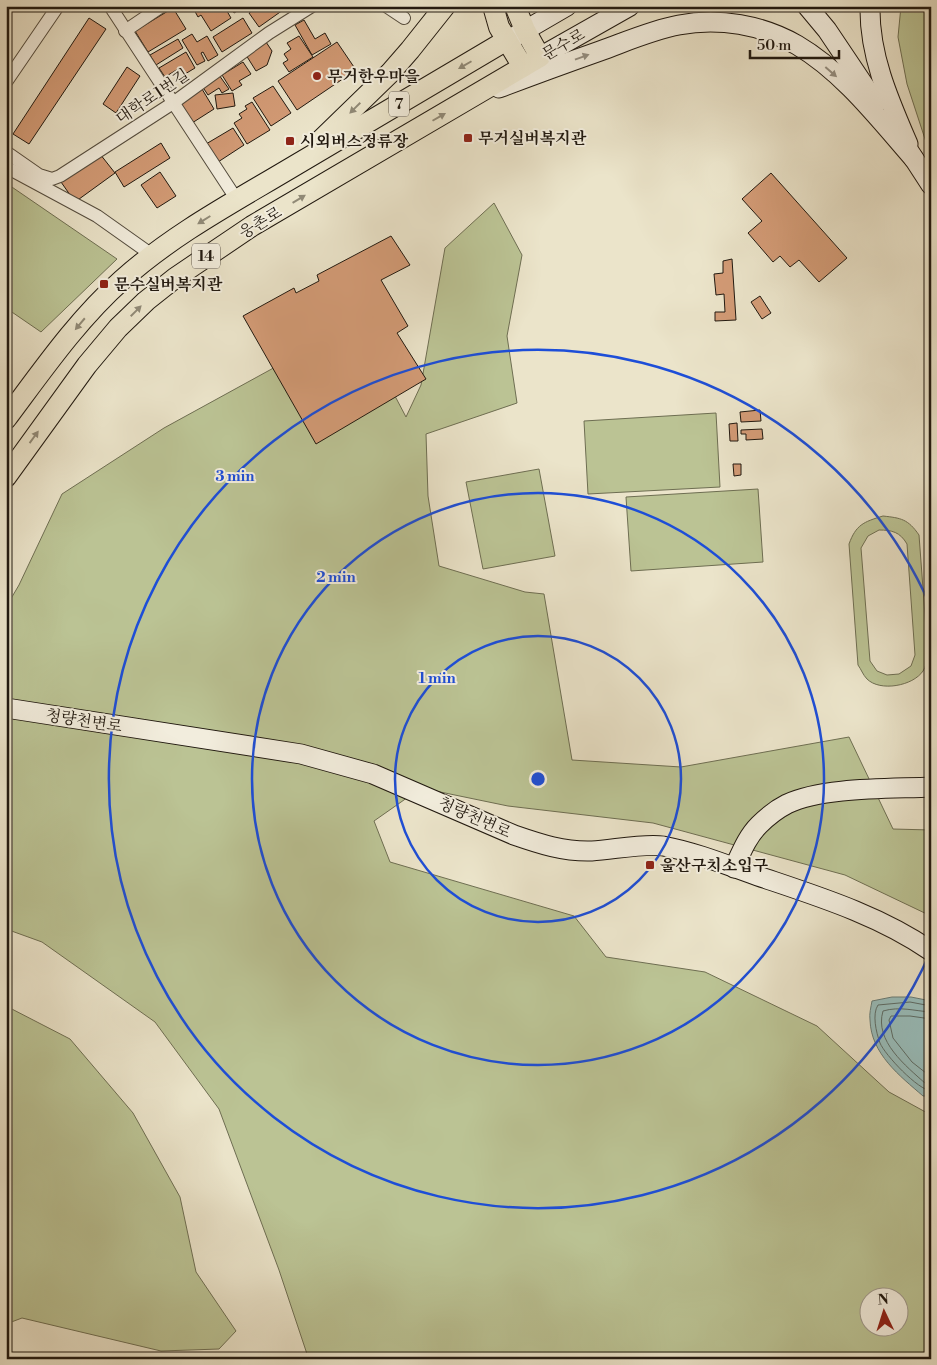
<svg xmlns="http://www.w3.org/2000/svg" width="937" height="1365" font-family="'Libre Bodoni','Noto Serif KR',serif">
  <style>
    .green { fill: #bbc394; stroke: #6e6e52; fill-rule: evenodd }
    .water { fill: #99bebc; stroke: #697c77 }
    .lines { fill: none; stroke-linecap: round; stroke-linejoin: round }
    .shore { stroke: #5d6c66; stroke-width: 1 }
    .building { fill: #d39b76; stroke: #211910 }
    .street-casing { stroke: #544c3e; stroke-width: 14 }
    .secondary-casing { stroke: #211910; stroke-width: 21 }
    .primary-casing { stroke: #211910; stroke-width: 22 }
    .street { stroke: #f2eddd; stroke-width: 12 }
    .secondary { stroke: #f2eddd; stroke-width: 19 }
    .primary { stroke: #ebe4ca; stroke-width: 20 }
    .oneway { fill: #948e81 }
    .oneway2 { fill: #908976 }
    .ring { fill: none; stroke: #1d4ed8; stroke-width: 2.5 }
    .poi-dot { fill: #8f2418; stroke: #f2eddd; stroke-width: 2 }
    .labels { text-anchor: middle; stroke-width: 4; stroke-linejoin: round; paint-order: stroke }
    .shield { fill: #f2eddd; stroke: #60594e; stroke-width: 1 }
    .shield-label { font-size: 15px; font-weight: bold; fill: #211910 }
    .street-label { font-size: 16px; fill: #211910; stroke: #f2eddd }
    .poi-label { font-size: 16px; font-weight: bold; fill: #211910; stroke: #f2eddd; text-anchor: start }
    .centre { fill: #1d4ed8; stroke: #f2eddd; stroke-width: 2.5 }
    .ring-label { font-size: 15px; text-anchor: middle; font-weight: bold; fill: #1d4ed8; stroke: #f2eddd; stroke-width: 4; stroke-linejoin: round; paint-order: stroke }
  </style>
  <rect width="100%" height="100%" fill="#ebe4ca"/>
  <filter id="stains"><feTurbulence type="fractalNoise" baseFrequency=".004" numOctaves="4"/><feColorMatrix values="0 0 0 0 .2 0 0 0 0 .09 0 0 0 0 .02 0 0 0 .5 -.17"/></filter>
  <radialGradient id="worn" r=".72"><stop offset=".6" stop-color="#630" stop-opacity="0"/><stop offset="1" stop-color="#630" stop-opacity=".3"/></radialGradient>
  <g class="green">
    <polygon points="901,6 931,6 931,149 926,142 907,84 898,37"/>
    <polygon points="6,183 117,259 41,332 6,308"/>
    <path d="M494,203L522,255L507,336L517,403L426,434L428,496L439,566L525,592L544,594L572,760L681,767L849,737L893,829L931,830V916L845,875L653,823L508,806L421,788L374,821L390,862L574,916L606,957L705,972L817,1026L889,1092L931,1115V1359H310L307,1354L279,1270L219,1109L155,1022L42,942L6,929V607L19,585L62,494L164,428L310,348L365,339L406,417L421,385L445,248ZM870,1298H900V1328H870Z"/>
    <polygon points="716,413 720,487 588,494 584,421"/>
    <polygon points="539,469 555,556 483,569 466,482"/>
    <polygon points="758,489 763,562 631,571 626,497"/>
    <path d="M883,516C901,518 908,519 919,535L928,656C927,660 926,667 923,671C913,686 880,692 867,679C863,675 861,669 858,665L849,544C856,525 863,522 883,516ZM879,530C892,530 900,532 907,544L915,655L911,666L899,674L887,675L877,671L870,661L861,548L868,536Z"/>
    <polygon points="6,1006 70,1039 133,1113 180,1197 196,1272 236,1331 219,1349 161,1351 22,1318 6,1324"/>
  </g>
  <path class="water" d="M892,997H911L931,1001V1096H923C900,1076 871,1054 870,1020C869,1014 871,1007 872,1001Z"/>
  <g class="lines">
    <g class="shore">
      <path d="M931,1006L910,1002L878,1005C872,1014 876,1032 880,1043C885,1055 918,1090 931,1091"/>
      <path d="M931,1012C914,1011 900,1006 883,1011C874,1041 906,1066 926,1084H931"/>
      <polyline points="931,1019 910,1016 891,1016 889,1020 893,1038 912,1062 931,1077"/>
    </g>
  </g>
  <g class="building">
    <polygon points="192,6 224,6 231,18 211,31 201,15 198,17"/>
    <polygon points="230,6 246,6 234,13"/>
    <polygon points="259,6 280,6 283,10 259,27 249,13"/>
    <polygon points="173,8 186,29 148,52 135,31"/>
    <polygon points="89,18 106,29 29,144 13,134"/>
    <polygon points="243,18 252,33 222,52 213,37"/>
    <polygon points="304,20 315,39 325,33 331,44 312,55 295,25"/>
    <polygon points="192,34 197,42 207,36 218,55 208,61 203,52 201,53 205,61 197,65 182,40"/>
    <polygon points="299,36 313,57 289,72 283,63 288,60 284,54 291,49 287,43"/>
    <polygon points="178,39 183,48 156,65 150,55"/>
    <polygon points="266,42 272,51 267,65 256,71 246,55"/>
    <polygon points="337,42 356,70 297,110 278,81"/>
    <polygon points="186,52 195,68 185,74 183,70 180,72 178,69 165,77 159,68"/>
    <polygon points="243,62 251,74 239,81 242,85 232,91 222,75"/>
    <polygon points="127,67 140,76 116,113 103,104"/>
    <polygon points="219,75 229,89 222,93 219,88 208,95 202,86"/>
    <polygon points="273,86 291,113 271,126 253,98"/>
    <polygon points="202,89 214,109 192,123 180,103"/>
    <polygon points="233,93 235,106 217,109 215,95"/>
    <polygon points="252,102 270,130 247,144 234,123 242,118 239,114 247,109 245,106"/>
    <polygon points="233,128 244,145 218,162 206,144"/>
    <polygon points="161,143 170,158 124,187 115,172"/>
    <polygon points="100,154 115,173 75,202 61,182"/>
    <polygon points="160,172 176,196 157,208 141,185"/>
    <polygon points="771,173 847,258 819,282 799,260 790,267 780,256 773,262 748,233 762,221 742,199"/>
    <polygon points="391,236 410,265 381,280 408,326 397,333 426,379 316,444 243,316 294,288 296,293 319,281 317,275"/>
    <polygon points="732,259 736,320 715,321 715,312 725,312 724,294 716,295 714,274 723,273 723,261"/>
    <polygon points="760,296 771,313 762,319 751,302"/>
    <polygon points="760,410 761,421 741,422 740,412"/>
    <polygon points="737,423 738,441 730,441 729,424"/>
    <polygon points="762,429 763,439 746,440 746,434 741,434 741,430"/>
    <polygon points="733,464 741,464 741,475 734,476"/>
  </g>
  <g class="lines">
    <g class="street-casing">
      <g id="street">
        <polyline points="110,6 237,200"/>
        <polyline points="386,6 404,18"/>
        <polyline points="125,31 162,6"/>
        <polyline points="6,82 58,6"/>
        <polyline points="6,152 39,175 52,179 60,176 173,103 269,33 312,6"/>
        <polyline points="6,167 97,216 152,255"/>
      </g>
    </g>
    <g class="secondary-casing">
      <g id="secondary">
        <polyline points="807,6 827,30 876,103"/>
        <path d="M870,6C869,55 889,100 908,144"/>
        <polyline points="512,38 567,6"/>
        <polyline points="540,57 630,6"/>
        <path d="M499,88C533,75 566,63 600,51C625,42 652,30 679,25C719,17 762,25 797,45C843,72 879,119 914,159"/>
        <polyline points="907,148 931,185"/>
        <path d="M6,708L301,754L373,774L514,835C540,844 564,852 592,851C612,850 644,843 663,846C695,852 727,865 758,876C817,896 879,915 931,951"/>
        <path d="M734,868C741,853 747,837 759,825C767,817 777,809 787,804C823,787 889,789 931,787"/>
      </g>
    </g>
    <g class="primary-casing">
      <g id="primary">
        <polyline points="493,6 499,27 523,67"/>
        <polyline points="321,140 390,73 410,50 445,6"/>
        <path d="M6,419C42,371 77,320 122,280C172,235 232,203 289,169C361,126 434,83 507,40"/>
        <polyline points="6,477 87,365 118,328 146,301 175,278 252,226 540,57 525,30 515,6"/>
      </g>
    </g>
    <use href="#street" class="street"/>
    <use href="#secondary" class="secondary"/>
    <use href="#primary" class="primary"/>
  </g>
  <defs><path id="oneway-solid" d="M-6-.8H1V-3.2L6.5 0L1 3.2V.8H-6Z" transform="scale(1.25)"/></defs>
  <g class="oneway">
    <use href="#oneway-solid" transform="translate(582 57) rotate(-20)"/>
    <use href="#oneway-solid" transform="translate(831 72) rotate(41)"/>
  </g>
  <g class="oneway2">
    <use href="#oneway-solid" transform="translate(465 65) rotate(150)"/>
    <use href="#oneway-solid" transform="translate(355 108) rotate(135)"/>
    <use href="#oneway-solid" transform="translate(439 117) rotate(-30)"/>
    <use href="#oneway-solid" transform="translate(299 199) rotate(-31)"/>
    <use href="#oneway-solid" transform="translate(204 220) rotate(148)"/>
    <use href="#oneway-solid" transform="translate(136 311) rotate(-45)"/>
    <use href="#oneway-solid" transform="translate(80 324) rotate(130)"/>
    <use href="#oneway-solid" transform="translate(34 437) rotate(-54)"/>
  </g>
  <g class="ring">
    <circle cx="538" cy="779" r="143"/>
    <circle cx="538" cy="779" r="286"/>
    <path d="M930 953A429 429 0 1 1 930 605"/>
  </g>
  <g class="poi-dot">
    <circle cx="317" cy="76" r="5"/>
    <rect x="463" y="133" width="10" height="10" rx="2.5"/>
    <rect x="285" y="136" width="10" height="10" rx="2.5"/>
    <rect x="99" y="279" width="10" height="10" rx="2.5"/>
    <rect x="645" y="860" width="10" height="10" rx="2.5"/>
  </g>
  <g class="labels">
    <g class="shield">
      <rect x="389" y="91.5" width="20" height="25" rx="4"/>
      <rect x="192" y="243.5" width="28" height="25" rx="4"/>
    </g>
    <g class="shield-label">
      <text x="399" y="109">7</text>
      <text x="206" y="261">14</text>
    </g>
    <g class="street-label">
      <text transform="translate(563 44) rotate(-30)" y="6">문수로</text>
      <text transform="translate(152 96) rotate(-34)" y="6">대학로1번길</text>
      <text transform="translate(260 222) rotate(-31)" y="6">웅촌로</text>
      <text transform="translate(84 720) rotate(9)" y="6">청량천변로</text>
      <text transform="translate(475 817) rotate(24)" y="6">청량천변로</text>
    </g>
    <g class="poi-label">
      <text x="327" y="82">무거한우마을</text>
      <text x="478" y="144">무거실버복지관</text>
      <text x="300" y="147">시외버스정류장</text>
      <text x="114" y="290">문수실버복지관</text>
      <text x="660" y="871">울산구치소입구</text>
    </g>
  </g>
  <circle cx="538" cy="779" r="8" class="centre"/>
  <g class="ring-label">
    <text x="235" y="481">3 min</text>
    <text x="336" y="582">2 min</text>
    <text x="437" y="683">1 min</text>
  </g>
  <rect width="937" height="1365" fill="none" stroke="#ebe4ca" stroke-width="25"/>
  <rect x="8" y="8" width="922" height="1350" fill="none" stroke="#211910" stroke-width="2.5"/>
  <rect x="12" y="12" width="912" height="1340" fill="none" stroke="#211910"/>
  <g transform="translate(884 1312) rotate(356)"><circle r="24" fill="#f2eddd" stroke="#9e988b"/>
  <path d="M0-4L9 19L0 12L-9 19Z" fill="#8f2418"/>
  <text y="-8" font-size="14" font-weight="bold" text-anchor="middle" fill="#211910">N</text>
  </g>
  <path d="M750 50v8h89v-8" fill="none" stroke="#211910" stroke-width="2.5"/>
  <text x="757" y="50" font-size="15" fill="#211910" stroke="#f2eddd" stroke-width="4" paint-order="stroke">50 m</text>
  <rect width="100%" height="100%" filter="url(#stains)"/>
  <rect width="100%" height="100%" fill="url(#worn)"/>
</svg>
